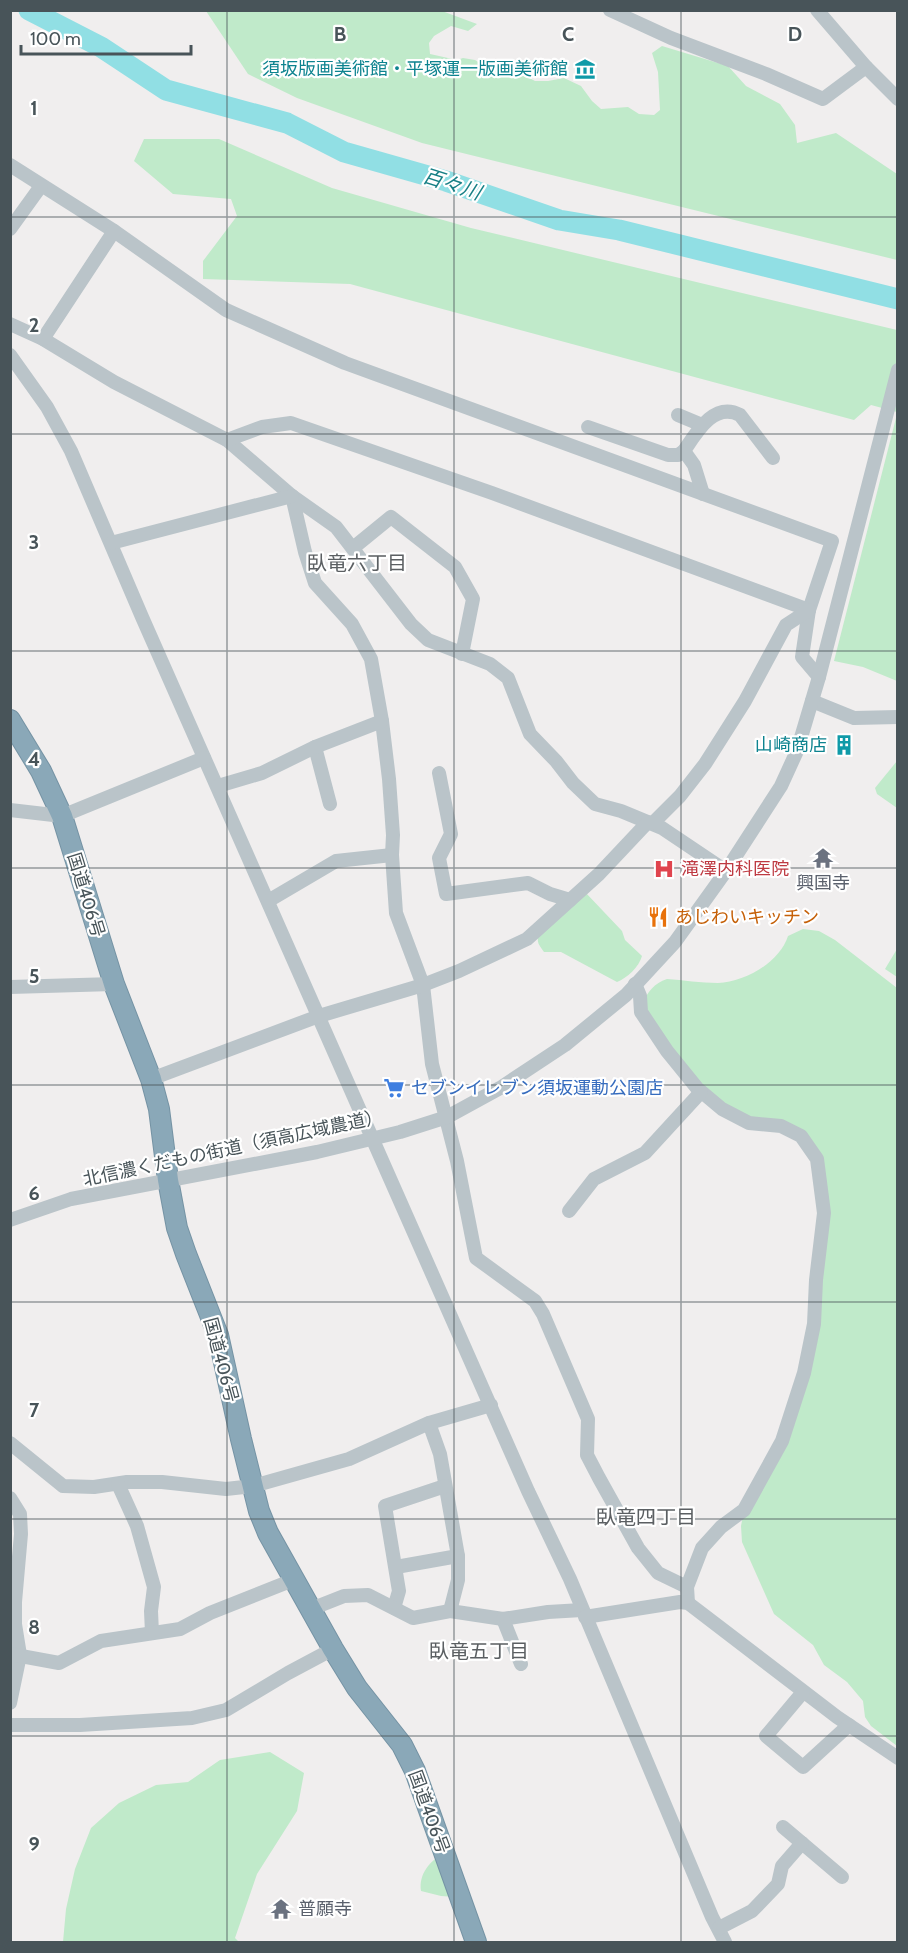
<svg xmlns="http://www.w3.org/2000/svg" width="908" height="1953" font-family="Cabin,'Noto Sans JP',sans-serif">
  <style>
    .green { fill: #c0eaca }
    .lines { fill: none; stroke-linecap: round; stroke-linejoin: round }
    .river { stroke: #91dfe4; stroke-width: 21 }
    .highway-casing { stroke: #7593a4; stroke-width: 22 }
    .minor { stroke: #bac4c9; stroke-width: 14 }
    .highway { stroke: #8aa8b8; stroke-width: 20 }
    .grid { fill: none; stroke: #485459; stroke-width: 1.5; stroke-opacity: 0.55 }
    .labels { text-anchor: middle; stroke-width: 4.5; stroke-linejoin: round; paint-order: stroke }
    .culture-label { font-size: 18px; fill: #0d838f; stroke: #fff; text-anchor: end }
    .health-label { font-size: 18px; fill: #be3a42; stroke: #fff; text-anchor: start }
    .worship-label { font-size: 18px; fill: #5b616d; stroke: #fff }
    .street-label { font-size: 18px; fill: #485459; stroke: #fff }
    .food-label { font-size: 18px; fill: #c56008; stroke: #fff; text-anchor: start }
    .shop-label { font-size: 18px; fill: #366cbe; stroke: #fff; text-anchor: start }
    .water-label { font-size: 20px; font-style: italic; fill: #188086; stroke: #fff }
    .neighbourhood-label { font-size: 20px; fill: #5b5f62; stroke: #fff }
    .grid-label { font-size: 20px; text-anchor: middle; font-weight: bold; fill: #485459; stroke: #fff; stroke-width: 4.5; stroke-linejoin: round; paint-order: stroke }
  </style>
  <rect width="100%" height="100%" fill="#f0eeee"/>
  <g class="green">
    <polygon points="206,11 442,11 477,24 468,31 451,26 434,36 429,43 430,54 457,60 463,58 475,60 486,67 516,71 535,81 548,81 564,78 581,86 592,101 601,109 628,107 639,114 654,115 660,110 658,72 652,53 662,46 728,66 746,86 780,104 795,125 797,143 836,133 897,174 897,260 422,143 297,98 248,74"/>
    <polygon points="144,139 219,139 332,188 471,228 897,330 897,412 871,405 854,420 350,284 203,279 203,261 237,216 231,199 173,194 134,161"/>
    <polygon points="897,414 897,681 863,667 834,661"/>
    <polygon points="897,761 897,808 877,794 875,788"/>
    <path d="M585,892L622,931L625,940L642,956C639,967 627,978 617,982L561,952H544C539,945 536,942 539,934Z"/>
    <path d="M803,929L819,931L835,940L897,988V1746L871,1726L865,1717L863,1701L847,1682L824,1665L813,1645L774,1614L742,1542L741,1526L744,1510L781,1442L804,1373L824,1213L817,1159L801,1136L749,1123L701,1092L642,1004C648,992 654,983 667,979C683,980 701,983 718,983C745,982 780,962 788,936Z"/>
    <polygon points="897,949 898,977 897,977 885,969"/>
    <polygon points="270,1752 304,1773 297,1811 257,1874 235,1938 239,1942 63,1942 66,1909 75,1869 91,1828 119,1803 156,1785 188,1782 220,1760"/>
    <path d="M444,1853L455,1897L441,1896L421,1891C418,1874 431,1860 444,1853Z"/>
  </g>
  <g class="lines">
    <polyline class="river" points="29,10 101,47 166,90 287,123 344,152 446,181 559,220 619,230 898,299"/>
    <g class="highway-casing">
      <polyline id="highway" points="10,720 41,771 62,816 114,984 151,1079 159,1109 168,1180 177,1228 186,1254 218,1335 241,1439 259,1511 268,1533 333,1649 357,1688 402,1745 415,1771 476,1942"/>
    </g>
    <g class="minor">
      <polyline points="610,10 671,38 766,74 823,99 866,67"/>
      <polyline points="817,10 866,67 898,99"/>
      <polyline points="10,165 114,231 226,310 345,363 832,541 809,610 802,657 819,677"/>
      <polyline points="10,229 41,186"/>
      <polyline points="10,324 43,339 114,382 227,440 292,496 336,527 411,624 428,640 490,664 508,678 530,734 556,761 573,783 595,804 621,811 662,828 726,871"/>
      <polyline points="43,339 114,231"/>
      <polyline points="10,355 47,407 71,451 142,617 528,1491 570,1579 712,1917 725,1942"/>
      <polyline points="678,415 702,425"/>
      <polyline points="588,427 668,455 678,455 684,451"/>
      <polyline points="227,440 262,427 291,423 492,493 809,610"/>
      <path d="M703,494L694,465L684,451C696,433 714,401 740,415L773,458"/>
      <polyline points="292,496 305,552 315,583 352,624 371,659 382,721 389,779 393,835 392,855 396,913 423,985 432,1064 457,1161 476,1258 535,1301 543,1314 588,1419 587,1455 599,1478 638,1548 658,1573 687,1587"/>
      <polyline points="111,543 292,496"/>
      <polyline points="353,548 391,517 455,567 473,599 462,654"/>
      <polyline points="812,701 854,718 898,717"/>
      <polyline points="315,747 330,804"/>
      <polyline points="439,773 451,834 439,858 446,894 528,883 550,894 570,900"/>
      <polyline points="218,786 262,773 315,747 382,721"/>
      <polyline points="10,810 62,816 204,758"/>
      <polyline points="268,901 336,861 392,855"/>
      <polyline points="635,984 640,996 641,1012 667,1051 697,1088 722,1109 749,1123 781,1126 801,1136 817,1159 824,1213 816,1280 814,1324 804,1373 782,1441 744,1510 721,1527 702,1548 687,1587 688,1603"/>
      <polyline points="10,987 114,984"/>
      <polyline points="151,1079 319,1016 423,985 459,971 527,939 599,874 647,823 654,822 680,796 705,764 745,701 786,625 809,610"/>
      <polyline points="569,1211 594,1179 645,1153 701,1092"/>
      <polyline points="10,1220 71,1199 317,1152 400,1132 447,1117 500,1088 565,1045 626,995 675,942 726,871 781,786 797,751 819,677 898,370"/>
      <polyline points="429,1423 440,1454 458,1556 458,1580 450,1611"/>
      <polyline points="10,1443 63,1486 94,1487 127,1482 162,1482 226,1489 253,1486 349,1459 429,1423 491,1405"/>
      <polyline points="118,1484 137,1526 154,1587 151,1611 152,1633"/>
      <polyline points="10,1498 20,1514 21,1534 15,1602 15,1624 20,1655 10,1703"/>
      <polyline points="396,1567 458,1556"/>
      <polyline points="394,1608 399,1591 385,1506 445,1486"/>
      <polyline points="311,1609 344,1596 368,1595 413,1618 450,1611 503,1619 548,1612 582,1610"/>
      <polyline points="585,1617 680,1602 688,1603 837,1717 898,1758"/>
      <polyline points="503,1619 521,1664"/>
      <polyline points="10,1654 59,1663 101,1641 180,1629 210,1613 293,1580"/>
      <polyline points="803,1692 766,1736 803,1767 849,1725"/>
      <polyline points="10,1725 80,1725 192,1718 226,1710 288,1673 333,1649"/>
      <polyline points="783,1827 842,1877"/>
      <polyline points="719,1928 752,1911 778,1884 782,1866 802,1843"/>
    </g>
    <use href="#highway" class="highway"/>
  </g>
  <path class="grid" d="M227,10V1942M454,10V1942M681,10V1942M10,217H898M10,434H898M10,651H898M10,868H898M10,1085H898M10,1302H898M10,1519H898M10,1736H898"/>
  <defs>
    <g id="museum-bare" transform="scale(1.62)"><path d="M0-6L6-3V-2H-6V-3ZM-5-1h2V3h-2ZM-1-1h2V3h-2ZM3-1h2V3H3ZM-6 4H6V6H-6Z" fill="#0f9aa8" stroke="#fff" stroke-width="2.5" paint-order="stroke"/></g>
    <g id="building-bare" transform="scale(1.62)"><path d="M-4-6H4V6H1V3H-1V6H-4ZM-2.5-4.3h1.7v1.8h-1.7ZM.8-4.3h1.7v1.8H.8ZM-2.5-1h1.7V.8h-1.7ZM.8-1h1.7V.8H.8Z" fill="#0f9aa8" stroke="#fff" stroke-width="2.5" paint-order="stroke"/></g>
    <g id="temple-bare" transform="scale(1.62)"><path d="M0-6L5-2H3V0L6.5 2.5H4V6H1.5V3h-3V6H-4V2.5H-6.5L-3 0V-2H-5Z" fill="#6b7280" stroke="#fff" stroke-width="2.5" paint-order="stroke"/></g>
    <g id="hospital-bare" transform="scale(1.62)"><path d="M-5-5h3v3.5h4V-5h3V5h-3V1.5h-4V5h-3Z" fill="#e0444e" stroke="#fff" stroke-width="2.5" paint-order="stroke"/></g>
    <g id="restaurant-bare" transform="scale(1.62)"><path d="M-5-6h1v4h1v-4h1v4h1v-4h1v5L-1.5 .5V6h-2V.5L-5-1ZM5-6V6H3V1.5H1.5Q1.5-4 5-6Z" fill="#e8710a" stroke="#fff" stroke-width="2.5" paint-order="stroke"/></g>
    <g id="supermarket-bare" transform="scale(1.62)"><path d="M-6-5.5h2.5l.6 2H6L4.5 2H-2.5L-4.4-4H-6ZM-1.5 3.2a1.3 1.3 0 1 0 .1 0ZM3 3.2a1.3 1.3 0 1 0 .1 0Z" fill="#3f7fe0" stroke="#fff" stroke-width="2.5" paint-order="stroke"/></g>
  </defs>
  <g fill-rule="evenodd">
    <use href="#museum-bare" x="585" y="69"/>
    <use href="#building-bare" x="844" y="745"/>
    <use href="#temple-bare" x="823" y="858"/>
    <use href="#hospital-bare" x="664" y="869"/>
    <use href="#restaurant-bare" x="658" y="917"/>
    <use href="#supermarket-bare" x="394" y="1088"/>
    <use href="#temple-bare" x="281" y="1909"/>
  </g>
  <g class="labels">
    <g class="culture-label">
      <text x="568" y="75">須坂版画美術館・平塚運一版画美術館</text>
      <text x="827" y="751">山崎商店</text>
    </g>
    <g class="health-label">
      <text x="681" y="875">滝澤内科医院</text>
    </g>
    <g class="worship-label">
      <text x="823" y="889">興国寺</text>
      <text x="298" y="1915" text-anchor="start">普願寺</text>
    </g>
    <g class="street-label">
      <text transform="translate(86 895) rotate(73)" y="6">国道406号</text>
      <text transform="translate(233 1148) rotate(-12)" y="6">北信濃くだもの街道（須高広域農道）</text>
      <text transform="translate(221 1360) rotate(75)" y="6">国道406号</text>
      <text transform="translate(429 1812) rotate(70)" y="6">国道406号</text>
    </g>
    <g class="food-label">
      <text x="675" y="923">あじわいキッチン</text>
    </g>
    <g class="shop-label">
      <text x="411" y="1094">セブンイレブン須坂運動公園店</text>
    </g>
    <g class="water-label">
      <text transform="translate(452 184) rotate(18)" y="7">百々川</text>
    </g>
    <g class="neighbourhood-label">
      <text x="357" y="570">臥竜六丁目</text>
      <text x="646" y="1524">臥竜四丁目</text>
      <text x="479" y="1658">臥竜五丁目</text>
    </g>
  </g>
  <g class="grid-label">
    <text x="340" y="41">B</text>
    <text x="568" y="41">C</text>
    <text x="795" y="41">D</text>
    <text x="34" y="115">1</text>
    <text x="34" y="332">2</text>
    <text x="34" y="549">3</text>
    <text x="34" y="766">4</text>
    <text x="34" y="983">5</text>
    <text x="34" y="1200">6</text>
    <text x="34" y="1417">7</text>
    <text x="34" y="1634">8</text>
    <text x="34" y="1851">9</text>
  </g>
  <rect width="908" height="1953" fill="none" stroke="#485459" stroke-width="24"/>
  <path d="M21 45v9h170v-9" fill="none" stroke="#485459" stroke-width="3"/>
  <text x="30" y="45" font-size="18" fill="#485459" stroke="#ffffff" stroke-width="4.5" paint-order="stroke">100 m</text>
</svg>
